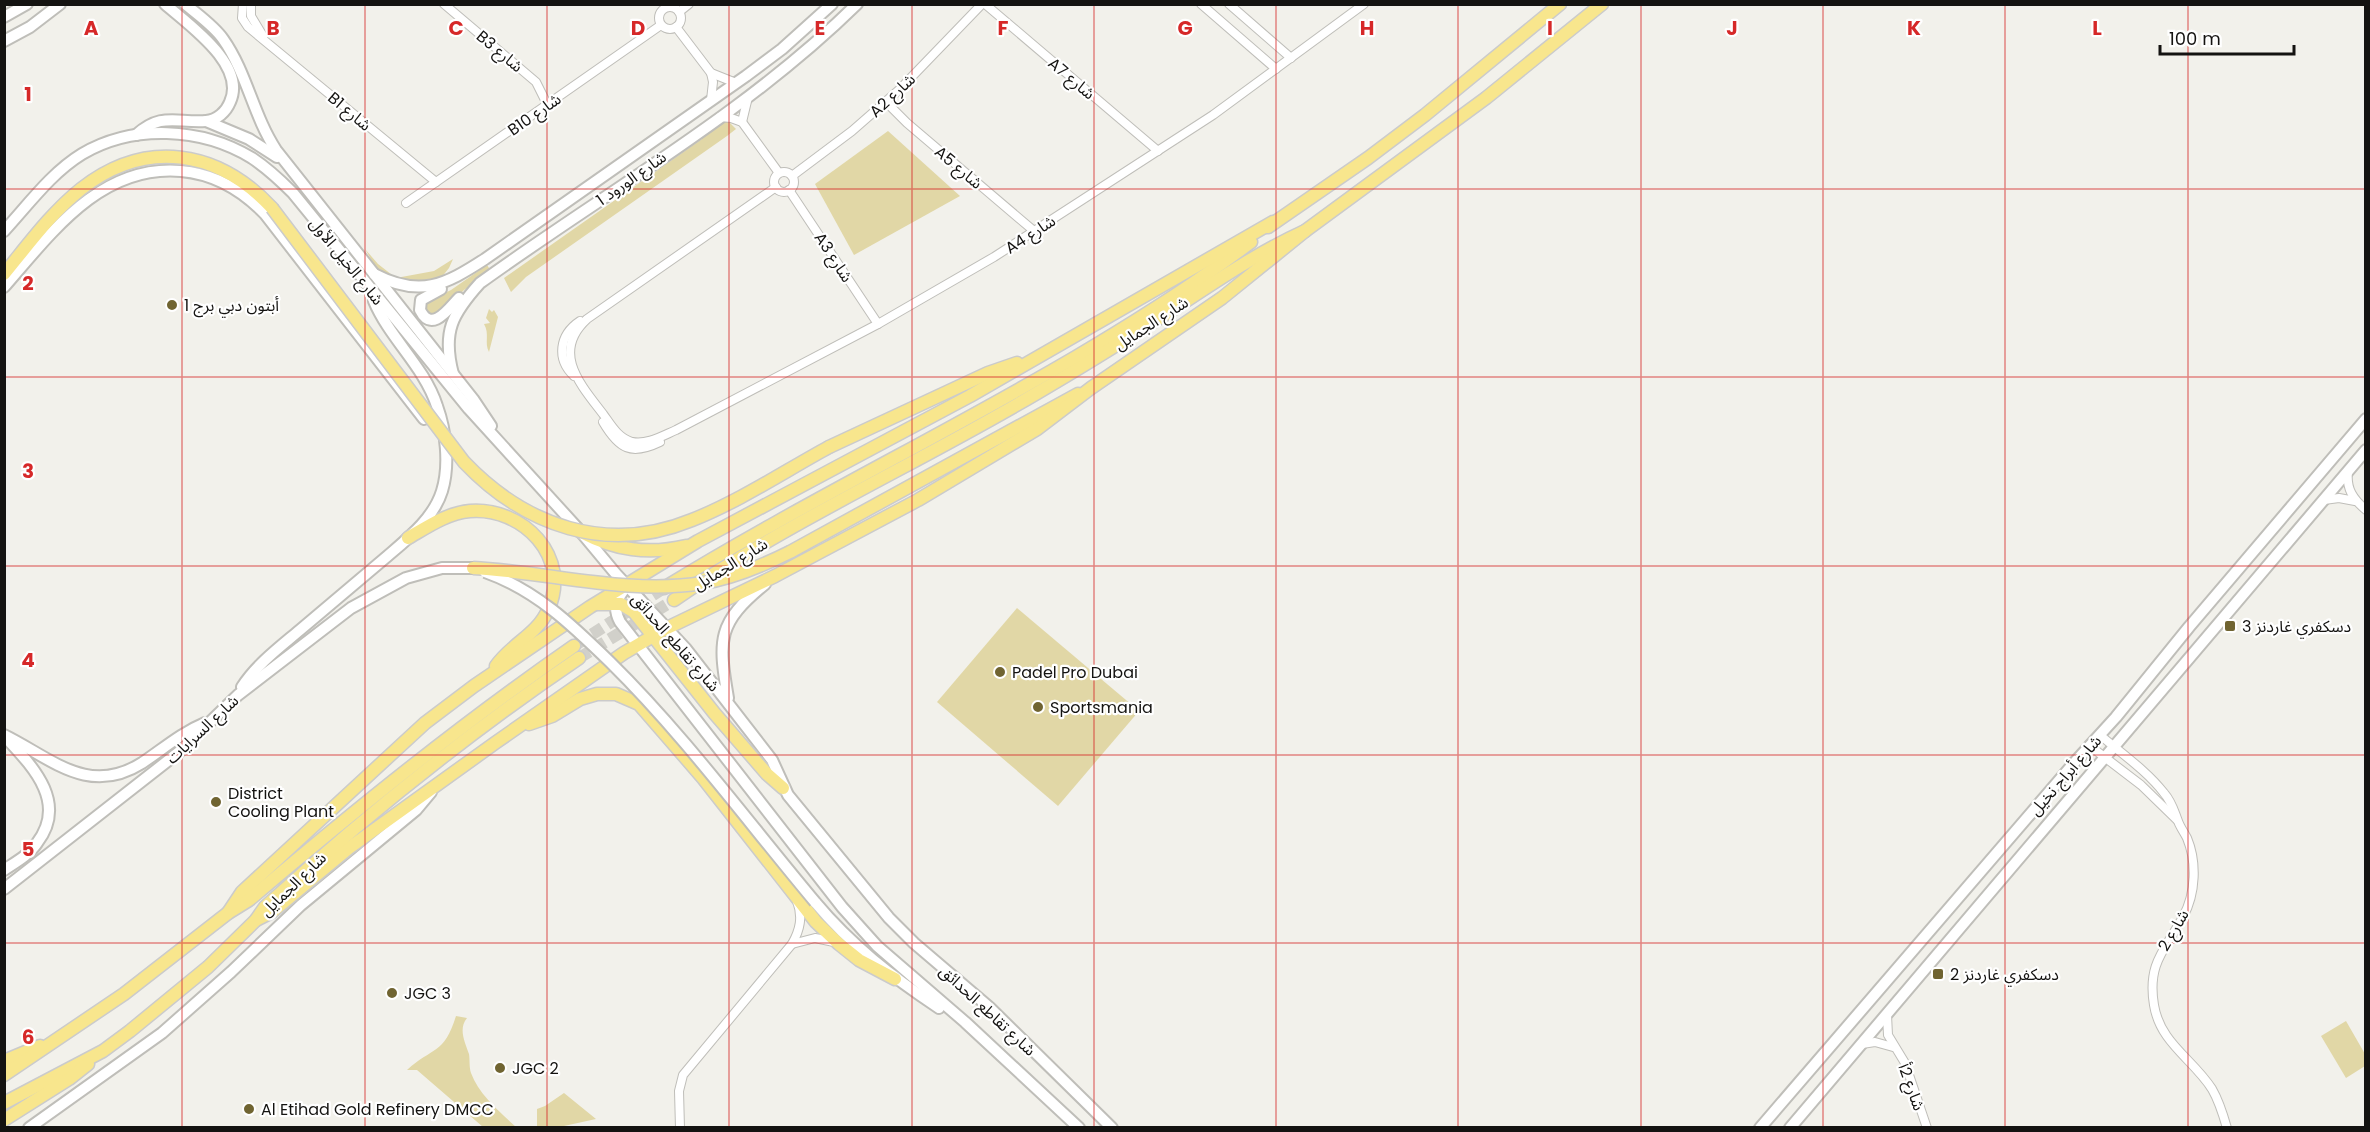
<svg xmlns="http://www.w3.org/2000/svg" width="2370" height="1132" font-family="Poppins,'Noto Sans Arabic',sans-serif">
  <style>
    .green { fill: #e1d7a6 }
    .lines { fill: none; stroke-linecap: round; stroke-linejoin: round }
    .primary-tunnel { stroke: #d1d0ca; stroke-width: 12; stroke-dasharray: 12 6; stroke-linecap: butt }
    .street-casing { stroke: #bfbeb9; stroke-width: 10 }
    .secondary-casing { stroke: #bfbeb9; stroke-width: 14 }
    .primary-casing { stroke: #cbcbcb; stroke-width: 15 }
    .street { stroke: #fff; stroke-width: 8 }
    .secondary { stroke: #fff; stroke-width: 10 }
    .primary { stroke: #f8e68d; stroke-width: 12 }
    .secondary-bridge-casing { stroke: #bfbeb9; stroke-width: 14; stroke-linecap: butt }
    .primary-bridge-casing { stroke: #cbcbcb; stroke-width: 15; stroke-linecap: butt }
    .secondary-bridge { stroke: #fff; stroke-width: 10 }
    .primary-bridge { stroke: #f8e68d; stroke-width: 12 }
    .grid { fill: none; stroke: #d62828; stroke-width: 1.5; stroke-opacity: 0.55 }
    .poi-dot { fill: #706431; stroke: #fff; stroke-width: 2 }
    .labels { text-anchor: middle; stroke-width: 4.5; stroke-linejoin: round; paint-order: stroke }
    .street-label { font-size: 16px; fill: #141311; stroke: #fff }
    .poi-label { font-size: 16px; fill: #141311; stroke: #fff; text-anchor: start }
    .grid-label { font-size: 20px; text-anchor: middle; font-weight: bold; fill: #d62828; stroke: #fff; stroke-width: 4.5; stroke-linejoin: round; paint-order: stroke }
  </style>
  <rect width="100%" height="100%" fill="#f2f1eb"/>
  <g class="green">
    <polygon points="728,121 736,129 727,136 526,277 511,292 504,278 702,139 702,136 718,124"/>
    <polygon points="888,131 960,196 854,255 815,184"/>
    <polygon points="365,249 378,264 396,278 434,271 453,259 449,268 441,278 422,282 405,283 378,271"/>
    <polygon points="487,265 491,271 464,290 439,316 427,318 424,305 426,302 451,290"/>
    <path d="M489,309L492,312L494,310L498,317L489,352C484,343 490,334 484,324L490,323L486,318Z"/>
    <polygon points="1017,608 1139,711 1058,806 937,702"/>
    <path d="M456,1016L467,1018C458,1029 465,1042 469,1054C470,1060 469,1067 471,1073C479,1095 500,1112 516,1127H483L417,1070H407C432,1047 444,1055 456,1016Z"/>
    <polygon points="2346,1021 2365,1054 2365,1066 2346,1078 2321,1036"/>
    <polygon points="564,1093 596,1119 564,1126 537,1127 537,1109 545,1106"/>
  </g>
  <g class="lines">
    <g class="primary-tunnel">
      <polyline points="577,644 664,588"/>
      <polyline points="579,658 674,600"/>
    </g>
    <g class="street-casing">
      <g id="street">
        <polyline points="243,4 242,18 248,27 436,182"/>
        <polyline points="251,4 251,16 263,36"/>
        <polyline points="444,4 536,82 547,104"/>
        <polyline points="985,4 1158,151"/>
        <polyline points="1201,4 1276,69"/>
        <polyline points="1229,4 1291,58"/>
        <circle cx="670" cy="18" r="11"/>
        <polyline points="679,12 689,4"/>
        <polyline points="676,27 711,73 736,83"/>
        <polyline points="711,73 713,82 711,100"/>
        <polyline points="886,102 907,123 1034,231"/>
        <polyline points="720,117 731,118 742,122 779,173"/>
        <polyline points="742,122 748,97"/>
        <circle cx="784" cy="182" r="10"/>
        <polyline points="792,176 852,131 900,89 982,4"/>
        <path d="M776,187L587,319C551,352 580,384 603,414C611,425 618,438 632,442C647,445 662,436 676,430L878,324L994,257L1213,115L1364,4"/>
        <polyline points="789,190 878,324"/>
        <polyline points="406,203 661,25"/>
        <path d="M574,376C556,359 559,335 580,321"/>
        <path d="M603,422C619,449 631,456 660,442"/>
        <path d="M2348,471C2346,489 2353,499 2366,510"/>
        <polyline points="2324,500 2339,498 2355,501"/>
        <path d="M2100,735C2121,753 2147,771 2164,793C2172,802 2174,811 2178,821C2180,827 2184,832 2187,838C2197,862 2196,893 2183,917C2165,950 2147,963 2154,1005C2160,1043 2193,1059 2212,1089C2219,1101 2223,1114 2227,1128"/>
        <polyline points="2090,746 2141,785 2177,820"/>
        <polyline points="792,944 815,938 834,942"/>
        <polyline points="1887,1015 1888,1035 1905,1063 1927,1128"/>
        <polyline points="1862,1044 1875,1042 1893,1047"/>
        <path d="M680,1128L679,1091L683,1075L792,944C800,930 803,917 797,901"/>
      </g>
    </g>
    <g class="secondary-casing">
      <g id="secondary">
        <path d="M185,4C198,15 214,26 223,39C247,73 253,115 276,150L473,399L491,426"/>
        <polyline points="4,17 27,4"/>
        <polyline points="4,41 30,27 60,4"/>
        <polyline points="206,121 249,139 277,157"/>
        <path d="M136,135C161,112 176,123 206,121C217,120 226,112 230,102C247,65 189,25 165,4"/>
        <path d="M4,231C28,205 51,173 82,154C133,124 201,127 252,158C267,168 280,180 293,193L469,409L581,532L616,574L686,649L772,760L788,795L889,918L914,943L989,1007L1112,1128"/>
        <path d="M374,274C420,298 445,285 485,259L746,76L782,49L832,4"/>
        <path d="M4,287C52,232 101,164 181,171C215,174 242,190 265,214L424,419"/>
        <path d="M441,289L421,300L420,310C432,334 449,308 459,298"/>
        <path d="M453,374C442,332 452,314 480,283C606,192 745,114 857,4"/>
        <path d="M627,586C617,598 612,607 620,622L842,907L877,946L965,1022L1079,1128"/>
        <path d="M242,687C257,664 280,647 300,630C328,606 356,583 384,559C406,540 433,520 442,491C450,465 446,431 437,406C424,366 390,339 374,301"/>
        <path d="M728,698C718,639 717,623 765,584"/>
        <path d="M4,735C51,758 88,797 142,763C163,749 181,733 205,723"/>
        <path d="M4,870C16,862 29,855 37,843C67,804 35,769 9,741"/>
        <polyline points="4,889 179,752 238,695 351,608 406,578 442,568 473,568"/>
        <path d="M815,902C851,945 892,977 939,1008"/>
        <polyline points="29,1128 162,1033 231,972 301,905 416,810 431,792"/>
        <polyline points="1760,1128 2075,762 2116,717 2189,627 2366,419"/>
        <polyline points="1790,1128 2366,450"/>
      </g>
    </g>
    <g class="primary-casing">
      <g id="primary">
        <polyline points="1268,227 1368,158 1425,115 1560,4"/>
        <path d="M4,274C28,245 51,213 81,189C146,138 218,150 272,208"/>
        <polyline points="829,447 988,373 1017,363"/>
        <path d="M581,532C615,550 648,555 686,546"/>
        <path d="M408,538C427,527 447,513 470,511C523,507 572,557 548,610C537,635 511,644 496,666"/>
        <polyline points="790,552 1078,394"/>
        <path d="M664,588C857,469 1069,378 1251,242"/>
        <path d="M674,600C789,521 917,464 1037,393C1082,367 1125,340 1169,312C1213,283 1257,253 1305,231L1486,98L1602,4"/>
        <polyline points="598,604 621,604 634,612 715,714 767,774 783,788"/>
        <polyline points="529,724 552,716 580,699 597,694 616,694 639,704 703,778 816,922 839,944 859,960 895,979"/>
        <polyline points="228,913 242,892 425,723 474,686 590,607 698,541 970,396 1273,222"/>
        <polyline points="256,920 272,912 349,848 495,743 624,653 667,628 775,576 918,500 1037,429 1091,388 1222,298 1305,231"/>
        <polyline points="4,1061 40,1046"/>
        <path d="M4,1075L124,994L228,913L249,900C354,811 460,725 574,646"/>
        <path d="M4,1103L103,1051L130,1031L208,967L256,920L265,907C364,817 468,733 579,658"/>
        <polyline points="4,1120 69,1079 88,1064"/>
      </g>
    </g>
    <use href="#street" class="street"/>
    <use href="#secondary" class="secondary"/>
    <use href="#primary" class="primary"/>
    <g class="secondary-bridge-casing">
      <path id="secondary-bridge" d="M485,572C536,590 572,625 610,662C685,736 747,821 815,902"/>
    </g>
    <g class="primary-bridge-casing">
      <g id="primary-bridge">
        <path d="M272,208L464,462C525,526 607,555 692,520C738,502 785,471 829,447"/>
        <path d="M473,568C549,572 627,595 703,583C734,578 762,566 790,552"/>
      </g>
    </g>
    <use href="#secondary-bridge" class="secondary-bridge"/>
    <use href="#primary-bridge" class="primary-bridge"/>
  </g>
  <path class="grid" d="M182,4V1128M365,4V1128M547,4V1128M729,4V1128M912,4V1128M1094,4V1128M1276,4V1128M1458,4V1128M1641,4V1128M1823,4V1128M2005,4V1128M2188,4V1128M4,189H2366M4,377H2366M4,566H2366M4,755H2366M4,943H2366"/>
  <g class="poi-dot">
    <circle cx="172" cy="305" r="6"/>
    <rect x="2224" y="620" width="12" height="12" rx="3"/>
    <circle cx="1000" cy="672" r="6"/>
    <circle cx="1038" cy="707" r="6"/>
    <circle cx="216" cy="802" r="6"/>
    <rect x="1932" y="968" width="12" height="12" rx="3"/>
    <circle cx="392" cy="993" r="6"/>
    <circle cx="500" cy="1068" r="6"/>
    <circle cx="249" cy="1109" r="6"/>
  </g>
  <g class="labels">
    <g class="street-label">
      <text transform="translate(500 51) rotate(40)" y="6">B3 شارع</text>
      <text transform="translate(1072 78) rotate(40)" y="6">A7 شارع</text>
      <text transform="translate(892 95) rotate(-43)" y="6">A2 شارع</text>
      <text transform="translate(350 111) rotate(40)" y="6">B1 شارع</text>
      <text transform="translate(534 114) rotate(-35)" y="6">B10 شارع</text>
      <text transform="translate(959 167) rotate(40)" y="6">A5 شارع</text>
      <text transform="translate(631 178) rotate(-35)" y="6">شارع الورود 1</text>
      <text transform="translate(1030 234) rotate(-33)" y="6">A4 شارع</text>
      <text transform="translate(834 257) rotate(57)" y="6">A3 شارع</text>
      <text transform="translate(347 261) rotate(51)" y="6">شارع الخيل الأول</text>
      <text transform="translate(1151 323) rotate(-33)" y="6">شارع الجمايل</text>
      <text transform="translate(730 564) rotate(-32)" y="6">شارع الجمايل</text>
      <text transform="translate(676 642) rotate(49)" y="6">شارع تقاطع الحدائق</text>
      <text transform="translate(202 729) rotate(-43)" y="6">شارع السرايات</text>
      <text transform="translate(2065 775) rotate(-49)" y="6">شارع أبراج نخيل</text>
      <text transform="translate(293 884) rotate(-44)" y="6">شارع الجمايل</text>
      <text transform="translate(2173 930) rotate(-60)" y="6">شارع 2</text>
      <text transform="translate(988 1010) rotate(43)" y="6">شارع تقاطع الحدائق</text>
      <text transform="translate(1912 1087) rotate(70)" y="6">شارع 2أ</text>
    </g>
    <g class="poi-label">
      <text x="184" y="311">أبتون دبي برج 1</text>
      <text x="2242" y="632">دسكفري غاردنز 3</text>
      <text x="1012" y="678">Padel Pro Dubai</text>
      <text x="1050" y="713">Sportsmania</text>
      <text x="228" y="799">District<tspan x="228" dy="18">Cooling Plant</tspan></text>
      <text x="1950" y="980">دسكفري غاردنز 2</text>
      <text x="404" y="999">JGC 3</text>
      <text x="512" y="1074">JGC 2</text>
      <text x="261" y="1115">Al Etihad Gold Refinery DMCC</text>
    </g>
  </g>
  <g class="grid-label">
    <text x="91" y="35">A</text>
    <text x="273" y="35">B</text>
    <text x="456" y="35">C</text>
    <text x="638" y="35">D</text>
    <text x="820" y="35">E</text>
    <text x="1003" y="35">F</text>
    <text x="1185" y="35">G</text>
    <text x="1367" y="35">H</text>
    <text x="1550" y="35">I</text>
    <text x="1732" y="35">J</text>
    <text x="1914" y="35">K</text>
    <text x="2097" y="35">L</text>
    <text x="28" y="101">1</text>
    <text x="28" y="290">2</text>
    <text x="28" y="478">3</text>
    <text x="28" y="667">4</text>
    <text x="28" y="856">5</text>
    <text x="28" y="1044">6</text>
  </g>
  <rect width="2370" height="1132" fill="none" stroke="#141311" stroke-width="12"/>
  <path d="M2160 45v9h134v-9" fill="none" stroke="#141311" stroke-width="3"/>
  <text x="2169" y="45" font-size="18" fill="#141311" stroke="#ffffff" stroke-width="4.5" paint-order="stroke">100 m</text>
</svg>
